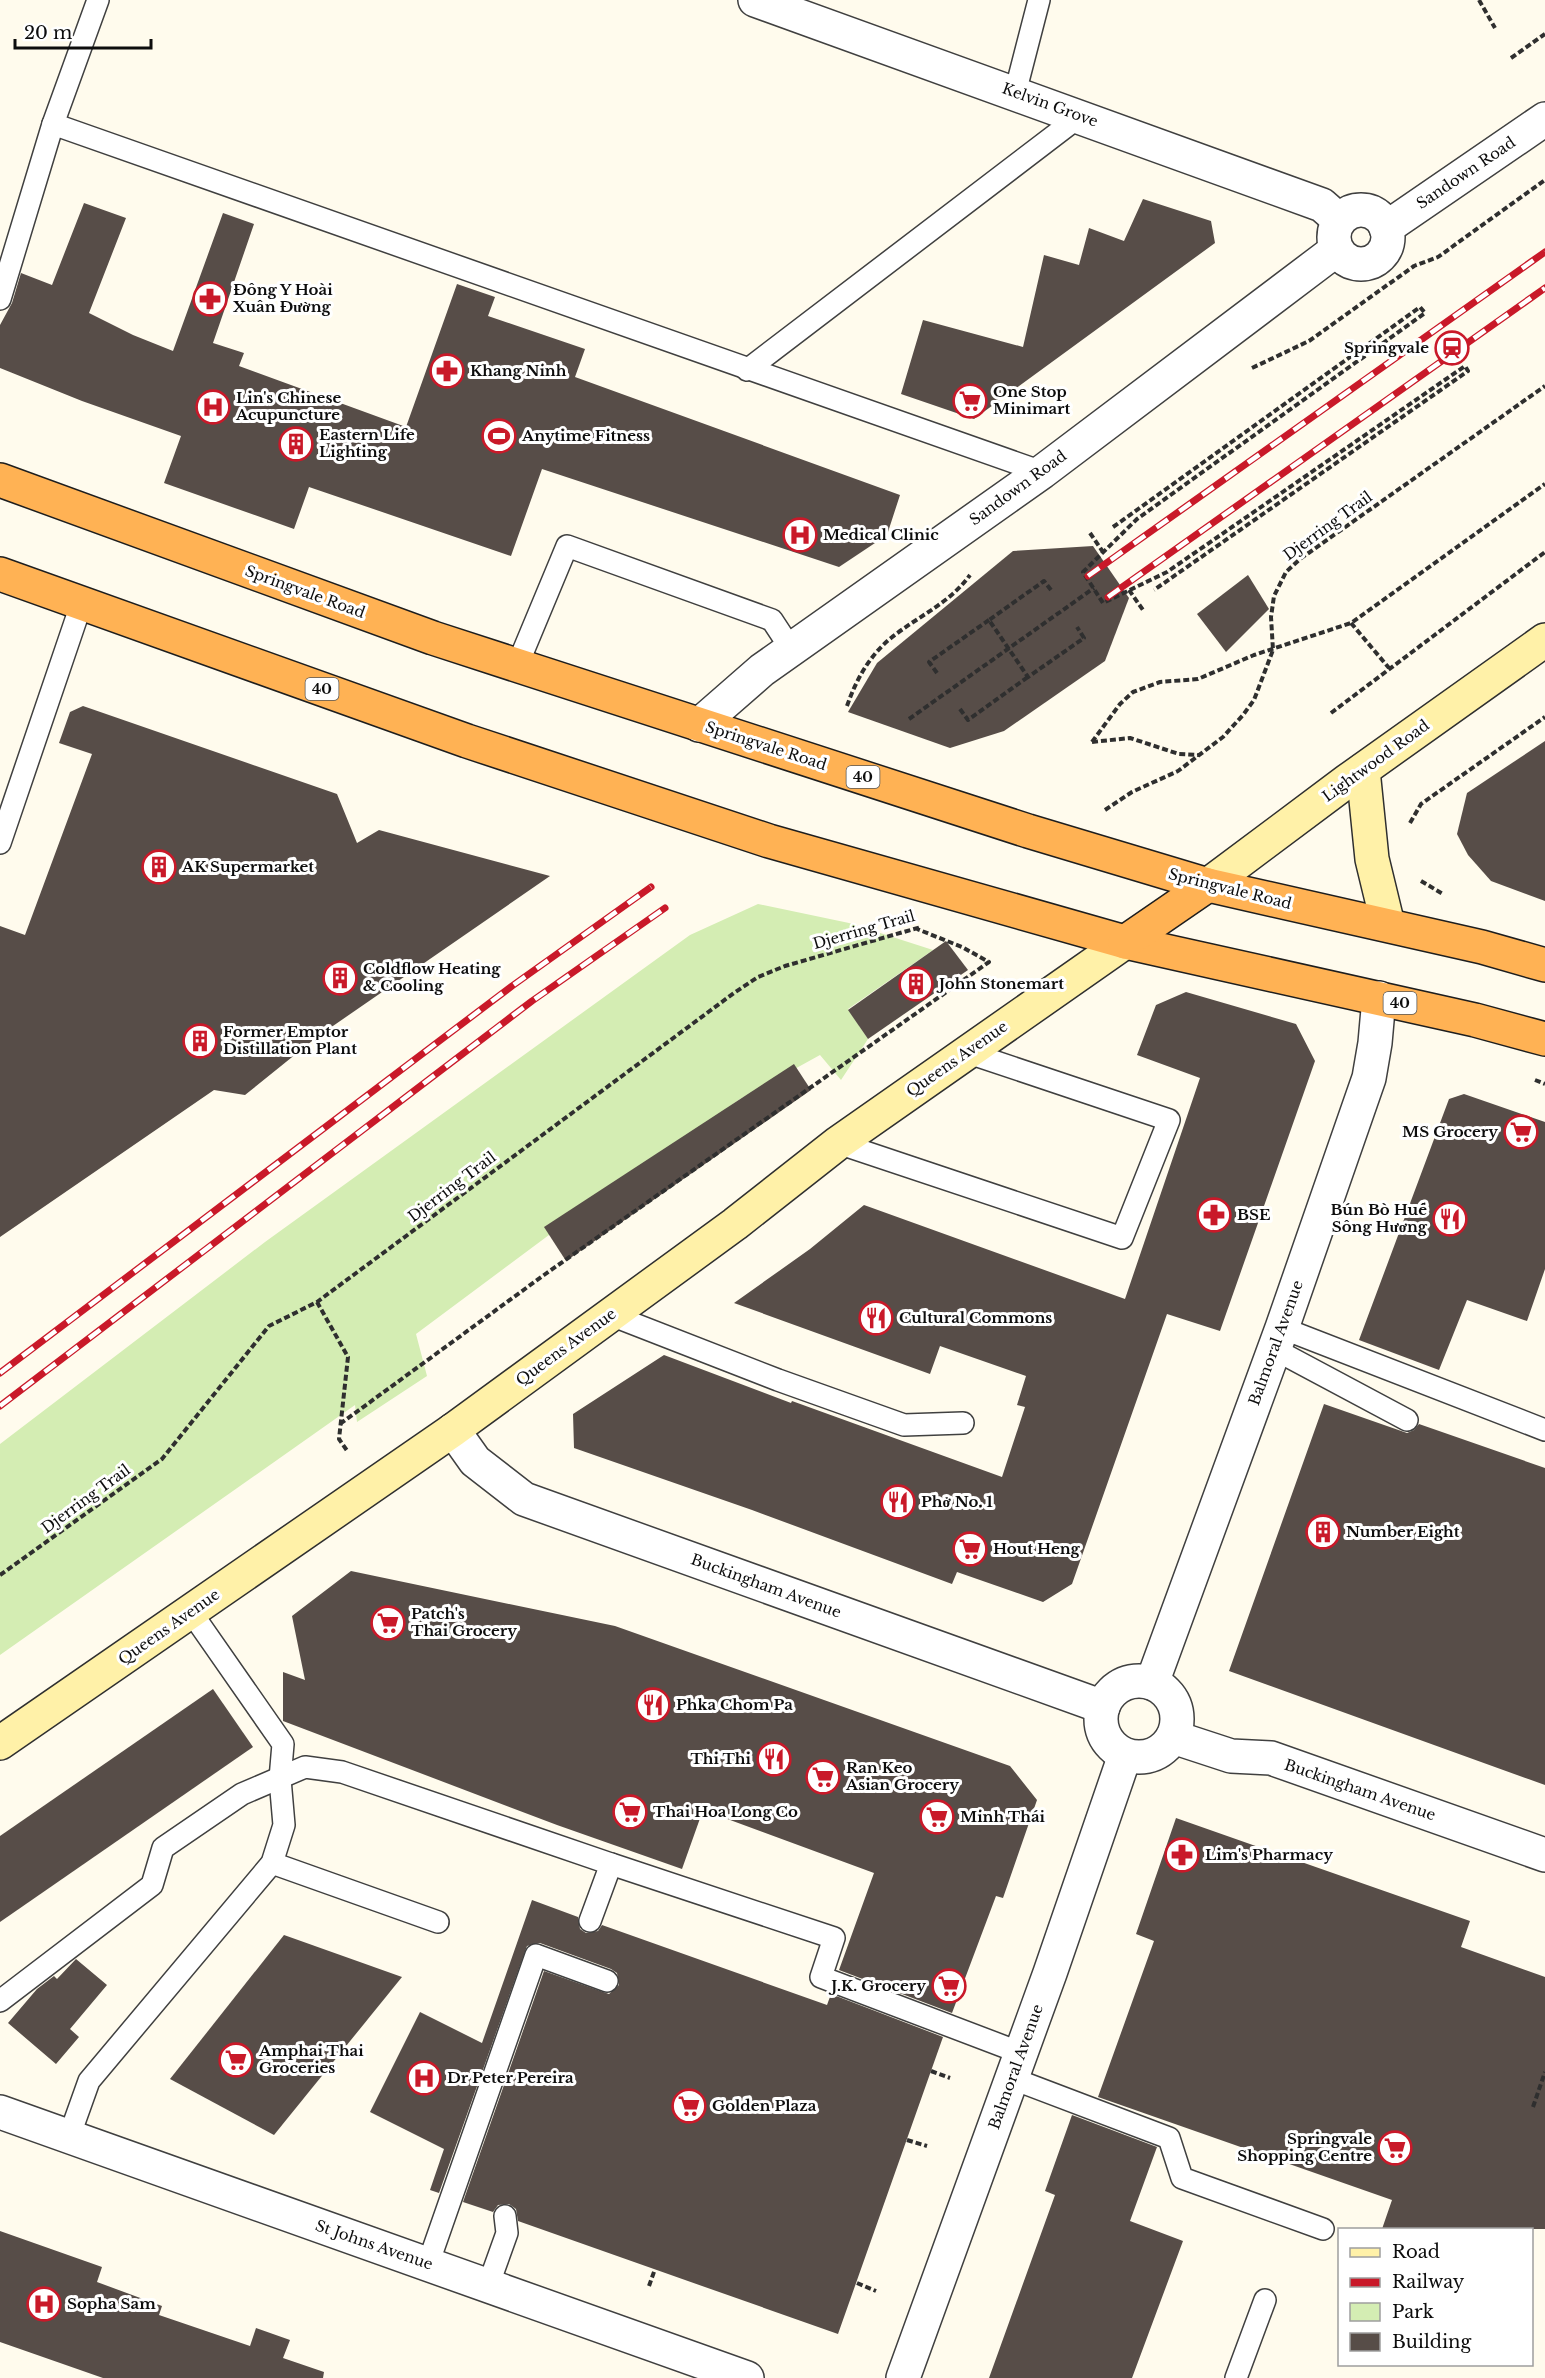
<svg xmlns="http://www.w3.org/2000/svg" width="1545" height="2378" font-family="'Libre Baskerville',serif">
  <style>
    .green { fill: #d4edb3 }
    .building { fill: #574d48 }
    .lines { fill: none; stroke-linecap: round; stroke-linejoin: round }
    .service-casing { stroke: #404040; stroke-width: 24 }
    .minor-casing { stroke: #404040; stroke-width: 36 }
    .secondary-casing { stroke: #2f2f2f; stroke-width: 36 }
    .trunk-casing { stroke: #1e1e1e; stroke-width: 36 }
    .path { stroke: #2f2f2f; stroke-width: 4; stroke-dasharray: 6 3; stroke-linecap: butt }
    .service { stroke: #fff; stroke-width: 21 }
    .minor { stroke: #fff; stroke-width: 33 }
    .secondary { stroke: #fff1a8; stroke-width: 33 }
    .trunk { stroke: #ffb254; stroke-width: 33 }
    .rail-casing { stroke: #c91929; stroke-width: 7 }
    .rail { stroke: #fff; stroke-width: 4.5; stroke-dasharray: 14; stroke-linecap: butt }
    .labels { text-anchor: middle; stroke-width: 6; stroke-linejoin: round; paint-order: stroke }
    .shield { fill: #fff; stroke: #565656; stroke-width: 1.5 }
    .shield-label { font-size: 14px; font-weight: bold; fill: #0d0d0d }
    .street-label { font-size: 15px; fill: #0d0d0d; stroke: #fff }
    .poi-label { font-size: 15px; font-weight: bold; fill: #0d0d0d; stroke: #fff; text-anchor: start }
  </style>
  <rect width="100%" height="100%" fill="#fffbed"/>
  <polygon class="green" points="758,904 849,923 933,950 848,1009 868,1039 841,1080 820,1055 740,1099 549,1235 416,1334 427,1376 357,1422 355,1405 0,1655 0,1444 265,1242 690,935"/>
  <g class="building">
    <polygon points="1143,199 1211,221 1215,243 974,419 901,394 923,320 1023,347 1044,255 1079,265 1089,228 1124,241"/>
    <polygon points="84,203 126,218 89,313 133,335 173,351 223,213 254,224 213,343 244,353 239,366 406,427 457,284 495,297 488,316 585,349 575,377 900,495 887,535 839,567 542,469 511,556 309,487 294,529 164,483 181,436 82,401 0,368 0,325 12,303 21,273 52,285"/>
    <polygon points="1093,546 1129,598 1105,661 1004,731 950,748 848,712 877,663 1013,551"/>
    <polygon points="1248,575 1269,609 1226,652 1197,614"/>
    <polygon points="83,706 337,794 357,843 379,830 550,876 317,1037 245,1095 214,1090 0,1237 0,926 25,935 92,754 59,743 70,712"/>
    <polygon points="1545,741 1545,901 1491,881 1468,855 1457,834 1467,793"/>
    <polygon points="946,941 968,970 868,1039 848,1010"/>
    <polygon points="1186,992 1296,1024 1315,1061 1220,1331 1167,1314 1072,1584 1043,1602 957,1572 952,1584 752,1510 574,1448 573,1414 664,1355 791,1403 792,1401 1002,1477 1025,1407 1017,1405 1026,1376 940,1346 930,1374 734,1303 810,1249 864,1205 1125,1299 1200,1078 1137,1055 1156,1005"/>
    <polygon points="794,1064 811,1090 566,1261 544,1227"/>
    <polygon points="1464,1094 1545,1122 1545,1269 1527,1321 1467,1300 1439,1370 1359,1340 1449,1099"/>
    <polygon points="1324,1404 1407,1433 1414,1430 1419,1424 1545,1468 1545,1785 1229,1671"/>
    <polygon points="351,1571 615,1626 1010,1766 1037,1800 1003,1898 996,1896 952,2013 839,1970 874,1873 703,1810 682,1869 557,1825 283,1721 283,1672 305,1680 292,1616"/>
    <polygon points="213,1689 253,1747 0,1922 0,1836"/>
    <polygon points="1176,1818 1470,1921 1461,1947 1545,1977 1545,2229 1382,2229 1392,2200 1098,2097 1154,1941 1136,1934"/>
    <polygon points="532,1900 578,1917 580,1929 586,1933 598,1931 602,1925 827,2005 831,1994 943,2037 838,2334 518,2221 516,2209 509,2204 498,2205 493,2212 463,2202 544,1971 609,1994 619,1985 617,1973 611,1969 540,1943 527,1946 439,2193 430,2190 444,2149 370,2112 420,2012 482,2043"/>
    <polygon points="284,1935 402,1977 274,2135 170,2079"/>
    <polygon points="76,1959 107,1985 70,2029 79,2037 56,2064 8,2023 37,1989 54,1976 57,1979"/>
    <polygon points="1072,2115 1157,2147 1130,2221 1183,2241 1132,2378 989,2378 1055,2195 1045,2191"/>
    <polygon points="0,2231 102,2267 97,2282 162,2306 159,2315 250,2346 256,2328 290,2340 283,2358 324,2372 323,2378 103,2378 0,2342"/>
  </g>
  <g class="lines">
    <g class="service-casing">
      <g id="service">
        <polyline points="1015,93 1039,0"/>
        <polyline points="53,124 1042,472"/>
        <polyline points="0,299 53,124 98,0"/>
        <polyline points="747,370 1080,116"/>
        <polyline points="517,666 567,546 772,620 791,649"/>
        <polyline points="0,843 82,602"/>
        <polyline points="838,1143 1122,1238 1169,1120 966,1052"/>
        <polyline points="611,1315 778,1380 904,1425 963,1423"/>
        <polyline points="1282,1328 1545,1430"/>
        <polyline points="1274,1349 1407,1420"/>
        <polyline points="272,1863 438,1922"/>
        <polyline points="611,1864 834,1938 821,1977 1021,2053"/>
        <polyline points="0,2001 152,1885 163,1848 242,1794 305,1767 342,1772 611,1864 590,1921"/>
        <polyline points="1011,2078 1169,2138 1182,2178 1323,2229"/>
        <polyline points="69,2137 89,2081 272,1863 284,1825 280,1779 283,1744 191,1612"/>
        <polyline points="428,2264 536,1955 607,1981"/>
        <polyline points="488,2286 507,2233 505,2216"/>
        <polyline points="1236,2378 1265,2300"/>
      </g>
    </g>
    <g class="minor-casing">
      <g id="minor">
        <polyline points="755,0 1322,205 1339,220"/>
        <circle cx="1361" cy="237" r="27"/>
        <polyline points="1386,228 1545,119"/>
        <polyline points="699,725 762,670 1042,472 1336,250"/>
        <polyline points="453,1430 475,1461 524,1499 1103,1707"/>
        <circle cx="1139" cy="1719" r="38"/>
        <polyline points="1152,1683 1282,1328 1369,1078 1375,1043 1379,998"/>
        <polyline points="1173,1737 1231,1756 1271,1758 1545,1855"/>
        <polyline points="0,2112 747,2378"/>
        <polyline points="903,2378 1050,1973 1125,1755"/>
      </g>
    </g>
    <g class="secondary-casing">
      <g id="secondary">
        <polyline points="1363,770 1372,859 1388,925"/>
        <polyline points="1208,885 1347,781 1545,640"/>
        <polyline points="0,1743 453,1430 735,1224 838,1143 1125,942"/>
      </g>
    </g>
    <g class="trunk-casing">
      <g id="trunk">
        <polyline points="0,480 433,638 1028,831 1208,885 1482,947 1545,965"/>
        <polyline points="0,574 467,741 769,841 1125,942 1475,1020 1545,1039"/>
        <polyline points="1125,942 1208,885"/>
      </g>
    </g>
    <g class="path">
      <polyline points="1479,0 1495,28"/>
      <polyline points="1511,58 1545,34"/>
      <polyline points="1252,368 1309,341 1414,266 1438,257 1545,180"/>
      <polyline points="1113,527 1420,307 1425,313 1137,519 1083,572 1103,603 1167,572 1465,366 1468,371 1154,590"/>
      <polyline points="1090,533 1103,552"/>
      <polyline points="1051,590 1044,581 989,620 1028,677 1084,638 1077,627"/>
      <polyline points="1129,590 1143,610"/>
      <polyline points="1351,623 1389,668"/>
      <polyline points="937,673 929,662 989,620"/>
      <path d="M847,706C856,680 869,656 891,638C918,616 949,604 970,575"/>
      <polyline points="960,709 968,720 1028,677"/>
      <polyline points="1331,713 1545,552"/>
      <polyline points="909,719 1094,588"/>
      <polyline points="1092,742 1120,704 1133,692 1160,682 1198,679 1254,655 1351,623 1545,484"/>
      <polyline points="1092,742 1130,738 1179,754 1199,755"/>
      <polyline points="1105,810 1132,792 1178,771 1223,737 1243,715 1254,700 1273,650 1271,617 1274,596 1286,572 1300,559 1545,386"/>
      <polyline points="1410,823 1421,804 1545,717"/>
      <polyline points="1421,881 1443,894"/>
      <polyline points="1535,1080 1545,1084"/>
      <polyline points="317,1302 348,1357 339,1439 348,1452"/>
      <polyline points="340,1424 544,1275 989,962 962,947 917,929"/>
      <polyline points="0,1575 162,1459 269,1326 317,1302 734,993 758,977 785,966 921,927"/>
      <polyline points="931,2071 950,2078"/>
      <polyline points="1533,2107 1545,2072"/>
      <polyline points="907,2140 927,2146"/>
      <polyline points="857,2283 876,2291"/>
      <polyline points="649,2286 655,2269"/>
    </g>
    <use href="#service" class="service"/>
    <use href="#minor" class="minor"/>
    <use href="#secondary" class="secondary"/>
    <use href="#trunk" class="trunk"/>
    <g class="rail-casing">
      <g id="rail">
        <polyline points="1088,576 1545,252"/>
        <polyline points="1108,597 1545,288"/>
        <polyline points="0,1373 512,986 651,887"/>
        <polyline points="0,1406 532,1001 665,908"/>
      </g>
    </g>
    <use href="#rail" class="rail"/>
  </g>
  <defs>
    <g id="pharmacy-ring" transform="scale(1.725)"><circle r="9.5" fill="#fff" stroke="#c91929" stroke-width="1.5"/><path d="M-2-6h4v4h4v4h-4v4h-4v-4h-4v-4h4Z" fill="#c91929"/></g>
    <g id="station-ring" transform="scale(1.725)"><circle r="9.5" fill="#fff" stroke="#c91929" stroke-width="1.5"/><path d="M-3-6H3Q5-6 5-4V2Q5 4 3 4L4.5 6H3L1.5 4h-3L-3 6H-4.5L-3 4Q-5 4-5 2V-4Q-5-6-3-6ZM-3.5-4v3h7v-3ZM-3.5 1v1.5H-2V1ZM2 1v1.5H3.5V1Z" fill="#c91929"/></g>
    <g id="supermarket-ring" transform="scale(1.725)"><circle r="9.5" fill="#fff" stroke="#c91929" stroke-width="1.5"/><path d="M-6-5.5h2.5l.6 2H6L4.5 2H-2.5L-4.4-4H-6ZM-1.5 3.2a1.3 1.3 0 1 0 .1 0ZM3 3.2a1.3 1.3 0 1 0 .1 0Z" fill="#c91929"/></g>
    <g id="hospital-ring" transform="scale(1.725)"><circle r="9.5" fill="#fff" stroke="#c91929" stroke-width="1.5"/><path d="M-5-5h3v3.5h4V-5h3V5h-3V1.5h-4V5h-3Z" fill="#c91929"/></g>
    <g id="stadium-ring" transform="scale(1.725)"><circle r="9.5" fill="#fff" stroke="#c91929" stroke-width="1.5"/><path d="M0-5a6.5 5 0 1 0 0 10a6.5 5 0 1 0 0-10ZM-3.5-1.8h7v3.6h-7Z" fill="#c91929"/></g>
    <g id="building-ring" transform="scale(1.725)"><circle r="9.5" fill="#fff" stroke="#c91929" stroke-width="1.5"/><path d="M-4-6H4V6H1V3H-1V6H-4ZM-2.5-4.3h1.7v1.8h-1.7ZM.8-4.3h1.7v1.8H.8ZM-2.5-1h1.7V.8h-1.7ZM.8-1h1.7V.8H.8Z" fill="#c91929"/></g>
    <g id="restaurant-ring" transform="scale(1.725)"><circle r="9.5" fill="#fff" stroke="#c91929" stroke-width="1.5"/><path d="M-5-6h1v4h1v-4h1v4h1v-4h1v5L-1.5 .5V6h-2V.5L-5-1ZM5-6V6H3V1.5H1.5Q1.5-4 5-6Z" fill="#c91929"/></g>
  </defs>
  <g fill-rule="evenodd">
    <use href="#pharmacy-ring" x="210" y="299"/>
    <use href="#station-ring" x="1452" y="348"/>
    <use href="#pharmacy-ring" x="447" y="371"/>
    <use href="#supermarket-ring" x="970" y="401"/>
    <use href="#hospital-ring" x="213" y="407"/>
    <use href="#stadium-ring" x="499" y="436"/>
    <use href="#building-ring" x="296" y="444"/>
    <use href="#hospital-ring" x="800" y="535"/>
    <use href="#building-ring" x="159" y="867"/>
    <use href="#building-ring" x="340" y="978"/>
    <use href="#building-ring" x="916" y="984"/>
    <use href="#building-ring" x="200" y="1041"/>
    <use href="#supermarket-ring" x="1521" y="1132"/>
    <use href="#pharmacy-ring" x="1214" y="1215"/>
    <use href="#restaurant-ring" x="1450" y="1219"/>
    <use href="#restaurant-ring" x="876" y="1318"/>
    <use href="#restaurant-ring" x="898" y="1502"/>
    <use href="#building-ring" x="1323" y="1532"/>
    <use href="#supermarket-ring" x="970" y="1549"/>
    <use href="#supermarket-ring" x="388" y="1623"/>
    <use href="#restaurant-ring" x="653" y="1705"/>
    <use href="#restaurant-ring" x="774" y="1759"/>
    <use href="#supermarket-ring" x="823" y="1777"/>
    <use href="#supermarket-ring" x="630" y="1812"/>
    <use href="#supermarket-ring" x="937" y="1817"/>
    <use href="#pharmacy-ring" x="1182" y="1855"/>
    <use href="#supermarket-ring" x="949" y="1986"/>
    <use href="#supermarket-ring" x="236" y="2060"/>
    <use href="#hospital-ring" x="424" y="2078"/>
    <use href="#supermarket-ring" x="689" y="2106"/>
    <use href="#supermarket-ring" x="1395" y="2148"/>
    <use href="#hospital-ring" x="44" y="2304"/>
  </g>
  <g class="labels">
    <g class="shield">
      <rect x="305.5" y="678" width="33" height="22" rx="4.5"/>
      <rect x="846.5" y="766" width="33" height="22" rx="4.5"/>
      <rect x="1383.5" y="992" width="33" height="22" rx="4.5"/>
    </g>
    <g class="shield-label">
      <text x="322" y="694">40</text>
      <text x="863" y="782">40</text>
      <text x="1400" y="1008">40</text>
    </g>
    <g class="street-label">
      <text transform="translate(1050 105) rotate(20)" y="5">Kelvin Grove</text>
      <text transform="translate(1466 173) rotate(-34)" y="5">Sandown Road</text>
      <text transform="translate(1018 488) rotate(-36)" y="5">Sandown Road</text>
      <text transform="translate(1328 526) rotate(-36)" y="5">Djerring Trail</text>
      <text transform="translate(305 592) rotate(20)" y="5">Springvale Road</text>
      <text transform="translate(766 746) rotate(18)" y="5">Springvale Road</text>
      <text transform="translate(1376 761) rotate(-36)" y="5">Lightwood Road</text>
      <text transform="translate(1230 889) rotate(14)" y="5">Springvale Road</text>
      <text transform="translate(864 930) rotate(-16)" y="5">Djerring Trail</text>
      <text transform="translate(957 1059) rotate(-35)" y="5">Queens Avenue</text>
      <text transform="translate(452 1187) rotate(-37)" y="5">Djerring Trail</text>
      <text transform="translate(1276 1343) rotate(-70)" y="5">Balmoral Avenue</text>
      <text transform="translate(566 1347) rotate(-36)" y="5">Queens Avenue</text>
      <text transform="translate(86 1499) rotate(-36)" y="5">Djerring Trail</text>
      <text transform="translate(766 1586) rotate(20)" y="5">Buckingham Avenue</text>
      <text transform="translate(169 1627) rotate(-35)" y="5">Queens Avenue</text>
      <text transform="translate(1360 1790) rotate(19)" y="5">Buckingham Avenue</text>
      <text transform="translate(1016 2067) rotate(-70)" y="5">Balmoral Avenue</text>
      <text transform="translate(374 2245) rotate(19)" y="5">St Johns Avenue</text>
    </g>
    <g class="poi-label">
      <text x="233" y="295">Đông Y Hoài<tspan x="233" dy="17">Xuân Đường</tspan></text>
      <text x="1429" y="353" text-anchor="end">Springvale</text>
      <text x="470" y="376">Khang Ninh</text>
      <text x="993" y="397">One Stop<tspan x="993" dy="17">Minimart</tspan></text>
      <text x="236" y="403">Lin's Chinese<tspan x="236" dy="17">Acupuncture</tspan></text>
      <text x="319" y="440">Eastern Life<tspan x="319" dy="17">Lighting</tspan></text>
      <text x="522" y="441">Anytime Fitness</text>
      <text x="823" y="540">Medical Clinic</text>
      <text x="182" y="872">AK Supermarket</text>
      <text x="363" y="974">Coldflow Heating<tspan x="363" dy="17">&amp; Cooling</tspan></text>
      <text x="939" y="989">John Stonemart</text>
      <text x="223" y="1037">Former Emptor<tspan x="223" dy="17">Distillation Plant</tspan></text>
      <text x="1498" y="1137" text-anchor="end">MS Grocery</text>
      <text x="1427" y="1215" text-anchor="end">Bún Bò Huế<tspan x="1427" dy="17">Sông Hương</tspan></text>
      <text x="1237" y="1220">BSE</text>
      <text x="899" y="1323">Cultural Commons</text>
      <text x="921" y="1507">Phở No. 1</text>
      <text x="1346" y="1537">Number Eight</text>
      <text x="993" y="1554">Hout Heng</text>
      <text x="411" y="1619">Patch's<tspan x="411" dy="17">Thai Grocery</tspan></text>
      <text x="676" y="1710">Phka Chom Pa</text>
      <text x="751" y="1764" text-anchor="end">Thi Thi</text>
      <text x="846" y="1773">Ran Keo<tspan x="846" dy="17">Asian Grocery</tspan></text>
      <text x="653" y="1817">Thai Hoa Long Co</text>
      <text x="960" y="1822">Minh Thái</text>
      <text x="1205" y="1860">Lim's Pharmacy</text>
      <text x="926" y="1991" text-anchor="end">J.K. Grocery</text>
      <text x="259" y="2056">Amphai Thai<tspan x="259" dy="17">Groceries</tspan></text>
      <text x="447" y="2083">Dr Peter Pereira</text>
      <text x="712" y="2111">Golden Plaza</text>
      <text x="1372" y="2144" text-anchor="end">Springvale<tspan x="1372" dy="17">Shopping Centre</tspan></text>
      <text x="67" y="2309">Sopha Sam</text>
    </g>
  </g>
  <rect x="1338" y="2228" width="195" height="138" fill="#ffffff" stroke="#9e9e9e" stroke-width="1.5"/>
  <rect x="1350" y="2248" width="30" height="9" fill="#fff1a8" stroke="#9e9e9e" stroke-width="1.5"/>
  <text x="1392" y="2258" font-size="18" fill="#0d0d0d">Road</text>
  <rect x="1350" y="2278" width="30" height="9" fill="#c91929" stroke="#9e9e9e" stroke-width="1.5"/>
  <text x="1392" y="2288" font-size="18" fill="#0d0d0d">Railway</text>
  <rect x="1350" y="2303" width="30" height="18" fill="#d4edb3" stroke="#9e9e9e" stroke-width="1.5"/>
  <text x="1392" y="2318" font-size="18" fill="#0d0d0d">Park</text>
  <rect x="1350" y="2333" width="30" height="18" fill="#574d48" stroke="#9e9e9e" stroke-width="1.5"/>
  <text x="1392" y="2348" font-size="18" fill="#0d0d0d">Building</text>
  <path d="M15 39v9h136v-9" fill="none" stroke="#0d0d0d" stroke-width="3"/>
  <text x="24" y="39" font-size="18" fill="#0d0d0d" stroke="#ffffff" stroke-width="4.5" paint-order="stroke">20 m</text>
</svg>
